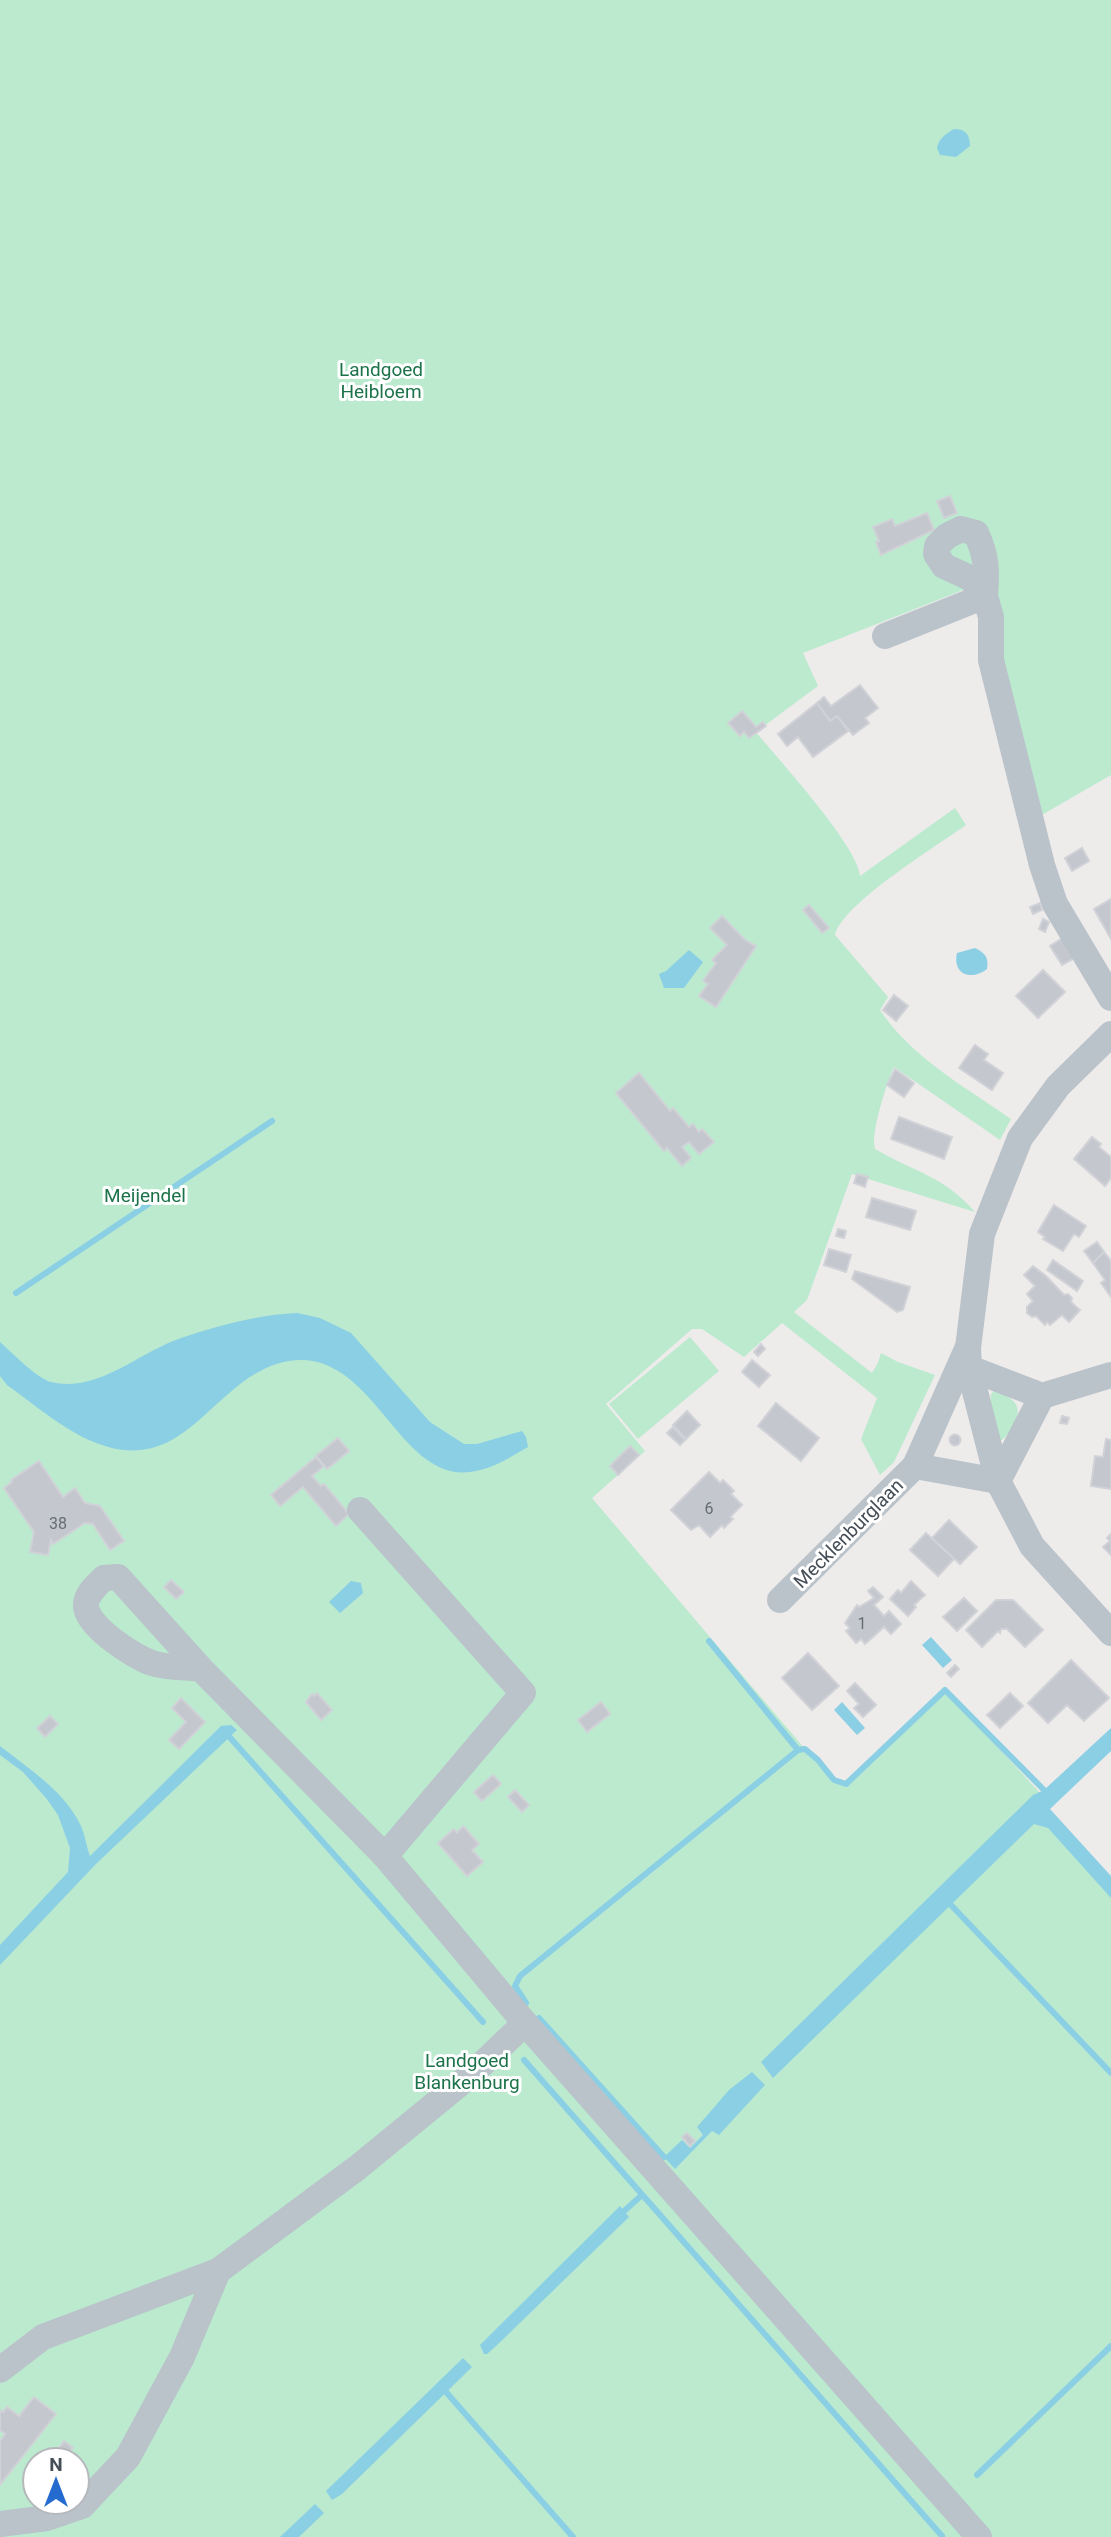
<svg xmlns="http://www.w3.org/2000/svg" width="1111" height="2537" font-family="Roboto,sans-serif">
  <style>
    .green { fill: #bbeacf; fill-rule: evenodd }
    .water { fill: #8bcfe5 }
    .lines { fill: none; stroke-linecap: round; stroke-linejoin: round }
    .stream { stroke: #8bcfe5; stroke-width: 6 }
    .building { fill: #c5c7ce; stroke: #d0d2d7; stroke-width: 2 }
    .minor { stroke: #bac2ca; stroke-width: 26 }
    .labels { text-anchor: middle; stroke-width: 6; stroke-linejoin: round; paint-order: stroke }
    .number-label { font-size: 16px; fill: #656c75 }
    .park-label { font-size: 19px; fill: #1c734a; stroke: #fff }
    .street-label { font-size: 19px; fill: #454e57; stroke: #fff }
  </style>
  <rect width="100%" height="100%" fill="#eeebeb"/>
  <g class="green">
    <path d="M0,0H1111V775L1040,816L999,670L1000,601L986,581L803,653L818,686L756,732C778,759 858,846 860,876L955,808L966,825C938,845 842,904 835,935L888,997L880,1010C911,1057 965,1087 1011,1119L1000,1140L894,1067C887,1082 870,1134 875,1149C914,1172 944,1176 975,1212L852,1174L807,1300L794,1312L872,1373L878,1363L881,1353L898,1362L935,1375L894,1462L880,1475L861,1439L877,1398L782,1323L744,1357L702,1329H692L606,1404L645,1451L592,1498L805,1749L818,1760L834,1780L847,1784L945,1690L1041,1794L1053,1823L1111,1886V2537H0ZM35,2460H77V2502H35Z"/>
    <polygon points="690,1337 719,1371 638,1439 609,1404"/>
    <path d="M995,1390C1010,1397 1024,1404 1015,1422C1011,1430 1009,1434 1002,1440L996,1439L990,1407L991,1394Z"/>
  </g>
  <g class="water">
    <path d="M954,129C966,129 970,135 970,146L956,157L940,155L937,148C939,138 946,134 954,129Z"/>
    <path d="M975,948C985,953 989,957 987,969C972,981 952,975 957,953Z"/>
    <polygon points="689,950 703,962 684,988 664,988 659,974 666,971"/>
    <path d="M297,1313L320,1318L351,1333L430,1422L464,1444H477L522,1431L526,1437L528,1447C512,1456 498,1466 480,1470C403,1492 379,1360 301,1360C276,1360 253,1373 234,1389C213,1406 192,1430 168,1442C108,1471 53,1418 7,1385L0,1376V1342C11,1352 38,1379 51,1382C99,1393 137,1353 181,1338C219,1325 257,1315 297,1313Z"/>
    <polygon points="351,1581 361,1583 363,1593 340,1613 329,1602"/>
    <polygon points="931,1637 952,1660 943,1668 922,1645"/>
    <polygon points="842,1702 865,1728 857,1735 834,1710"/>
    <path d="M231,1725L237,1730L96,1864L0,1965V1945L68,1872L70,1848L58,1815L46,1798L23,1772L0,1755V1746C29,1769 63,1790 80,1824C85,1833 86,1846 90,1856L221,1726Z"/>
    <polygon points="1111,1728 1111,1751 1050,1809 1111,1876 1111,1898 1048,1828 1034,1824 773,2078 761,2062 1033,1795 1044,1790"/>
    <polygon points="752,2072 765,2085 719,2135 712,2131 675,2169 664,2157 682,2140 690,2148 703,2135 697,2127 729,2090"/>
    <polygon points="620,2206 629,2217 495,2347 487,2354 484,2354 480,2345"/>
    <polygon points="463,2358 472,2367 342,2494 332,2500 326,2491"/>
    <polygon points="315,2504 324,2513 299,2537 280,2537"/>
  </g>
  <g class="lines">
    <g class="stream">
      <polyline points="16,1293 272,1121"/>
      <polyline points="709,1641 798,1750"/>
      <polyline points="225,1732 483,2022"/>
      <polyline points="951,1905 1111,2073"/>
      <polyline points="526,2003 515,1986 520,1976 798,1750 805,1749 818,1760 834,1780 846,1784 945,1690 1044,1790"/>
      <polyline points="539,2018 664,2157"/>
      <polyline points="524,2060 942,2536"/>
      <polyline points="623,2212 642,2195"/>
      <polyline points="446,2392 573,2537"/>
      <polyline points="977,2475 1111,2346"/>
    </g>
  </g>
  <g class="building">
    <polygon points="950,496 957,513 944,518 937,501"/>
    <polygon points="927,513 934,530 881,555 876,542 879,541 873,527 892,519 895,526"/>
    <polygon points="860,685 878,708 865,718 869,723 853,735 837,716 830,721 817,703 824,697 831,706"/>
    <polygon points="817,703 830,721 837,716 848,731 813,757 798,737 787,746 778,734"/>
    <polygon points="742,711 756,727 763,722 766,726 749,738 744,732 740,736 728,723"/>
    <polygon points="1082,848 1089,861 1072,871 1065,858"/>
    <polygon points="1111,899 1111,939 1094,909"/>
    <polygon points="1040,903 1042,910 1033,914 1030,907"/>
    <polygon points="809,905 829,928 822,933 803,910"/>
    <polygon points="722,916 745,940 756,946 716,1007 699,996 708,984 703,981 716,963 712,960 727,945 710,928"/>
    <polygon points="1043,919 1049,922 1045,932 1039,929"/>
    <polygon points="1064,937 1077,957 1062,965 1050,946"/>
    <polygon points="1043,970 1065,992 1038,1018 1016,996"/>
    <polygon points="894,995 908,1006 896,1021 883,1010"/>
    <polygon points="975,1045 988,1054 984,1060 1003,1073 992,1090 959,1068"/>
    <polygon points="895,1069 914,1083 904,1097 887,1085"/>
    <polygon points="639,1073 670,1111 673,1108 689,1127 693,1124 699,1132 702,1129 714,1142 699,1154 689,1142 682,1147 691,1158 682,1166 667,1148 664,1151 616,1093"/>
    <polygon points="899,1117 952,1137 944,1159 891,1139"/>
    <polygon points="1092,1137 1101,1144 1099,1147 1111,1157 1111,1178 1105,1186 1074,1159"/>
    <polygon points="857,1174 868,1177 865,1187 854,1183"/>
    <polygon points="872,1198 916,1211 910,1230 866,1217"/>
    <polygon points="1054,1205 1086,1226 1079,1237 1074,1234 1063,1251 1043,1239 1045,1237 1038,1232"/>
    <polygon points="838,1229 846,1231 844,1238 836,1236"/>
    <polygon points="1097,1242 1104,1252 1093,1263 1084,1251"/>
    <polygon points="829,1249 851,1255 846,1272 824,1265"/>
    <polygon points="1104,1252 1111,1261 1111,1297 1101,1283 1105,1280 1093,1263"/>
    <polygon points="1053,1260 1083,1281 1077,1291 1047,1270"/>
    <polygon points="1033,1266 1046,1276 1064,1295 1068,1294 1072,1298 1071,1302 1080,1310 1069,1322 1062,1315 1050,1325 1047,1322 1045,1325 1036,1316 1032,1317 1027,1313 1027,1307 1033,1301 1027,1294 1035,1286 1024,1275"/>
    <polygon points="855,1271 910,1287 903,1310 897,1312 852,1279"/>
    <polygon points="761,1344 765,1349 758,1356 754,1352"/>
    <polygon points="752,1360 770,1375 759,1387 742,1372"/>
    <polygon points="776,1403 819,1438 801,1461 758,1426"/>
    <polygon points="687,1411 700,1425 686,1439 673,1425"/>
    <polygon points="1062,1416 1069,1418 1067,1424 1060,1423"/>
    <polygon points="673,1427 685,1440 680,1445 667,1433"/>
    <circle cx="955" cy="1440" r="5.5"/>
    <polygon points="338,1438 349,1451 327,1469 316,1456"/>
    <polygon points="1106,1439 1111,1440 1111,1489 1091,1486 1095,1456 1103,1457"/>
    <polygon points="630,1446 639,1455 618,1475 610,1466"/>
    <polygon points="316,1457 324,1466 312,1476 321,1486 324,1484 349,1514 336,1526 303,1487 280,1506 271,1495"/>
    <polygon points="39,1461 63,1497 75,1488 85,1503 100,1506 124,1541 110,1550 93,1524 85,1523 53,1544 51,1540 48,1555 30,1552 34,1532 4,1488 12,1482 11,1480"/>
    <polygon points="709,1472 720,1483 723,1480 734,1491 731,1494 742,1505 730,1517 733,1519 724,1528 722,1525 710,1537 699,1525 691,1530 671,1510"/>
    <polygon points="949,1520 977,1547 960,1564 932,1538"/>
    <polygon points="926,1533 954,1559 938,1576 910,1550"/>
    <polygon points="1111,1534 1111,1555 1103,1547 1110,1541 1107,1538"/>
    <polygon points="171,1580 184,1592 176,1599 164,1587"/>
    <polygon points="911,1581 925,1595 914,1605 916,1607 908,1616 890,1599 898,1590 901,1593"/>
    <polygon points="873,1587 883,1597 874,1605 884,1616 889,1611 901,1624 891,1634 884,1627 865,1644 861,1639 856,1643 846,1631 850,1628 845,1623 857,1605 859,1607 874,1598 868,1591"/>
    <polygon points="964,1598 977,1611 957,1631 943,1617"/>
    <polygon points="996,1600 1013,1600 1043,1630 1025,1647 1007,1629 1001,1629 1000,1633 998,1631 982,1647 966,1630"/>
    <polygon points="808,1653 839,1686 812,1710 782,1678"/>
    <polygon points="1071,1660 1109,1698 1084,1721 1067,1705 1048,1723 1028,1703"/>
    <polygon points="955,1665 959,1669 951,1677 947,1673"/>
    <polygon points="855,1683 876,1705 863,1717 854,1708 859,1704 847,1691"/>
    <polygon points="317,1693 332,1710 321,1720 306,1702 312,1694 314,1696"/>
    <polygon points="1010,1693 1023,1706 1000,1728 987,1715"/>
    <polygon points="181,1698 205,1722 179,1749 169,1740 186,1722 172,1708"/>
    <polygon points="601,1702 610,1714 587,1732 578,1720"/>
    <polygon points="50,1716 58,1724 45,1737 37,1728"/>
    <polygon points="493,1775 501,1784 482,1801 474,1792"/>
    <polygon points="515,1790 529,1805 522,1812 508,1797"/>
    <polygon points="463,1826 479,1844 472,1850 483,1862 467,1876 438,1843 454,1829 457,1833"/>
    <polygon points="687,2133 695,2141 690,2146 682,2137"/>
    <polygon points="34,2397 56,2414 0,2485 0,2441 5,2434 0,2430 0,2410 3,2412 7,2407 19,2416"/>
    <polygon points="64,2441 73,2448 68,2454 59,2448"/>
  </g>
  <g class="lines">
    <g class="minor">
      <path d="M961,529L976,533C987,557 987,570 985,596L970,578L944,566L936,554L937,546L947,536Z"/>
      <polyline points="885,636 985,596 991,617 991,660 1042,865 1055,904 1111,998"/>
      <polyline points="1111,1034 1058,1086 1020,1138 982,1234 968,1348 969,1368 998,1481 1032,1546 1111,1633"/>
      <polyline points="969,1368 1042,1396 1111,1375"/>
      <polyline points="915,1466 998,1481"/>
      <polyline points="998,1481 1042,1396"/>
      <polyline points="360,1510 523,1693 385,1856"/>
      <polyline points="780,1600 915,1466 967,1349"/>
      <path d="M201,1669C186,1667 167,1668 152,1663C134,1657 84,1625 86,1604C87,1593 96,1586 104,1578L118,1577L201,1669L385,1856L525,2023L979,2537"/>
      <polyline points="0,2370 43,2337 218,2271 357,2168 473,2073 525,2023"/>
      <polyline points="0,2524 47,2518 82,2506 128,2457 182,2357 218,2271"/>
    </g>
  </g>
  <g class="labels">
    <g class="number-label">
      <text x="709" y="1514">6</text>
      <text x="58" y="1529">38</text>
      <text x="862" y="1629">1</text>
    </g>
    <g class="park-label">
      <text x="381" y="376">Landgoed<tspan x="381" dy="22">Heibloem</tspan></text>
      <text x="145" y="1202">Meijendel</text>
      <text x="467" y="2067">Landgoed<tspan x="467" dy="22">Blankenburg</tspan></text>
    </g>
    <g class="street-label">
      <text transform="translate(848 1533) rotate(-45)" y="7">Mecklenburglaan</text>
    </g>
  </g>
  <g transform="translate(56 2481)"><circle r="33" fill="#ffffff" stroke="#b5b8bc" stroke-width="2"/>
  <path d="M0-5L12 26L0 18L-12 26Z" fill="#246acf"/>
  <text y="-10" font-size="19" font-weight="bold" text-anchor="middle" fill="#454e57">N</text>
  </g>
</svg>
